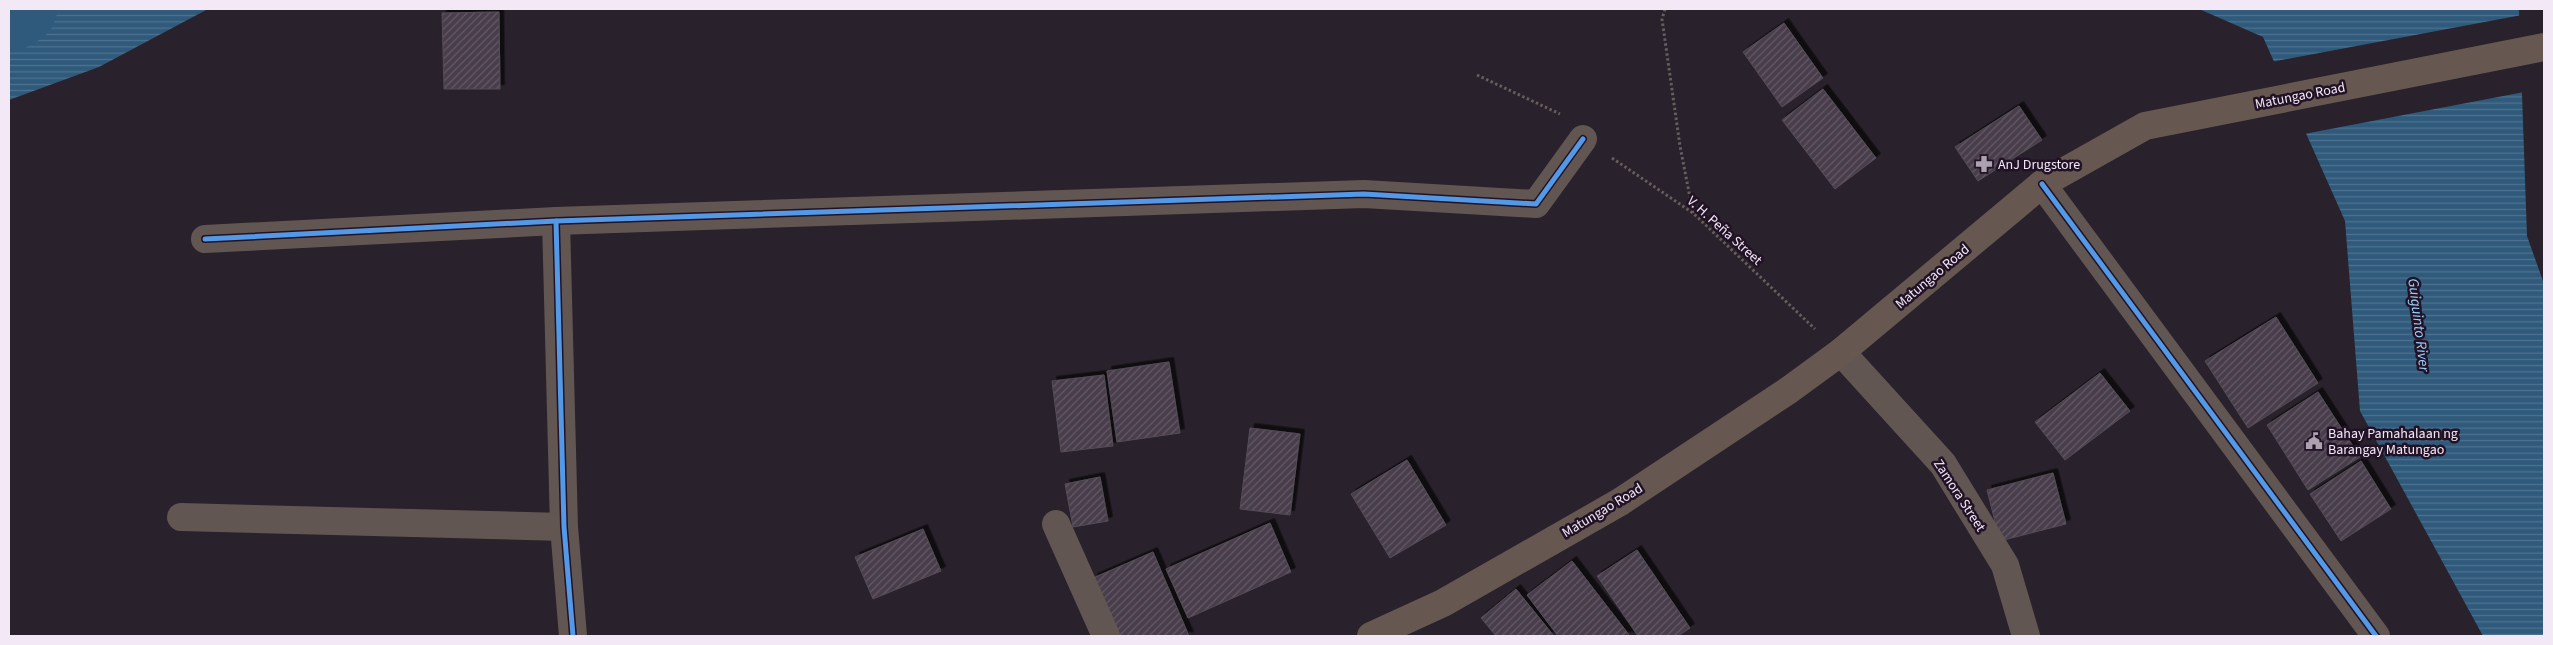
<svg xmlns="http://www.w3.org/2000/svg" width="2553" height="645" font-family="'Source Sans 3',sans-serif">
  <style>
    .water { fill: url(#water-rules) }
    .pier { fill: #29212b }
    .lines { fill: none; stroke-linecap: round; stroke-linejoin: round }
    .river { stroke: #305a7b; stroke-width: 72 }
    .building { fill: url(#building-hatch); stroke: #534c56; filter: url(#shadow) }
    .path { stroke: #675d5c; stroke-width: 3; stroke-dasharray: 2.5 2.5; stroke-linecap: butt }
    .street { stroke: #625652; stroke-width: 28 }
    .secondary { stroke: #665750; stroke-width: 28 }
    .cycleway-casing { stroke: #221226; stroke-width: 8 }
    .cycleway { stroke: #5399e6; stroke-width: 5 }
    .labels { text-anchor: middle; stroke-width: 5; stroke-linejoin: round; paint-order: stroke }
    .street-label { font-size: 14px; fill: #f3e8f6; stroke: #221226 }
    .poi-label { font-size: 14px; fill: #f3e8f6; stroke: #221226; text-anchor: start }
    .water-label { font-size: 15px; font-style: italic; fill: #99d1fd; stroke: #221226 }
  </style>
  <defs>
    <pattern id="water-rules" width="6" height="5" patternUnits="userSpaceOnUse" patternTransform="scale(1.25)"><rect width="6" height="5" fill="#305a7b"/><path d="M0 2.5h6" fill="none" stroke="#4e728e"/></pattern>
    <pattern id="building-hatch" width="6" height="6" patternUnits="userSpaceOnUse" patternTransform="scale(1.25)"><rect width="6" height="6" fill="#483e4b"/><path d="M-1 1l2-2M0 6l6-6M5 7l2-2" fill="none" stroke="#635a66"/></pattern>
    <filter id="shadow"><feDropShadow dx="4.5" dy="-4.5" stdDeviation="0" flood-color="#0009"/></filter>
  </defs>
  <rect width="100%" height="100%" fill="#29212b"/>
  <g class="water">
    <polygon points="33,9 208,9 99,67 9,100 9,20"/>
    <polygon points="2199,9 2519,9 2527,236 2544,284 2544,636 2483,636 2360,411 2345,221 2263,37"/>
  </g>
  <polygon class="pier" points="2522,15 2524,92 2304,134 2271,62"/>
  <g class="lines">
    <polyline class="river" points="9,16 21,9"/>
  </g>
  <g class="building">
    <polygon points="499,12 500,89 444,89 442,13"/>
    <polygon points="1784,23 1823,78 1782,107 1743,52"/>
    <polygon points="1823,89 1876,158 1835,189 1782,120"/>
    <polygon points="2019,106 2042,140 1978,181 1955,147"/>
    <polygon points="2276,317 2318,383 2248,428 2205,361"/>
    <polygon points="1169,362 1180,433 1117,442 1107,371"/>
    <polygon points="2100,373 2130,411 2065,460 2035,422"/>
    <polygon points="1104,375 1113,446 1061,452 1052,381"/>
    <polygon points="2318,392 2360,457 2308,490 2267,425"/>
    <polygon points="1250,428 1300,434 1290,515 1240,509"/>
    <polygon points="1407,460 1446,525 1390,558 1351,494"/>
    <polygon points="2361,461 2391,509 2341,541 2310,494"/>
    <polygon points="2053,473 2066,524 2000,541 1987,490"/>
    <polygon points="1100,477 1108,521 1073,527 1065,484"/>
    <polygon points="1270,523 1291,572 1188,618 1166,569"/>
    <polygon points="923,529 941,571 873,599 855,557"/>
    <polygon points="1637,550 1690,628 1678,636 1638,636 1597,576"/>
    <polygon points="1153,552 1189,636 1119,636 1093,578"/>
    <polygon points="1572,561 1630,636 1558,636 1527,595"/>
    <polygon points="1516,589 1554,636 1496,636 1481,618"/>
  </g>
  <g class="lines">
    <g class="path">
      <polyline points="1665,9 1662,19 1680,146 1693,213"/>
      <polyline points="1477,75 1560,114"/>
      <polyline points="1612,158 1693,213 1815,329"/>
    </g>
    <g class="street">
      <polyline points="2042,184 2376,636"/>
      <polyline points="556,221 564,527 573,636"/>
      <polyline points="205,239 556,221 1364,194 1536,204 1583,139"/>
      <polyline points="1841,352 1943,464 2005,565 2026,636"/>
      <polyline points="181,517 564,527"/>
      <polyline points="1056,524 1106,636"/>
    </g>
    <polyline class="secondary" points="1371,636 1443,603 1620,502 1789,390 1841,352 2042,184 2145,126 2544,47"/>
    <g class="cycleway-casing">
      <g id="cycleway">
        <polyline points="2042,184 2376,636"/>
        <polyline points="556,221 564,527 573,636"/>
        <polyline points="205,239 556,221 1364,194 1536,204 1583,139"/>
      </g>
    </g>
    <use href="#cycleway" class="cycleway"/>
  </g>
  <defs>
    <g id="pharmacy-bare" transform="scale(1.35)"><path d="M-2-6h4v4h4v4h-4v4h-4v-4h-4v-4h4Z" fill="#aca2af" stroke="#221226" stroke-width="2.5" paint-order="stroke"/></g>
    <g id="civic-bare" transform="scale(1.35)"><path d="M-.6-6.5H3V-4.5H.6V-3L4-1V1h2V6H-6V1h2V-1L-.6-3ZM-1.2 2.5V6h2.4V2.5Z" fill="#aca2af" stroke="#221226" stroke-width="2.5" paint-order="stroke"/></g>
  </defs>
  <g fill-rule="evenodd">
    <use href="#pharmacy-bare" x="1984" y="164"/>
    <use href="#civic-bare" x="2314" y="441"/>
  </g>
  <g class="labels">
    <g class="street-label">
      <text transform="translate(2300 95) rotate(-11)" y="5">Matungao Road</text>
      <text transform="translate(1725 230) rotate(42)" y="5">V. H. Peña Street</text>
      <text transform="translate(1932 276) rotate(-40)" y="5">Matungao Road</text>
      <text transform="translate(1960 495) rotate(57)" y="5">Zamora Street</text>
      <text transform="translate(1602 510) rotate(-31)" y="5">Matungao Road</text>
    </g>
    <g class="poi-label">
      <text x="1998" y="169">AnJ Drugstore</text>
      <text x="2328" y="438">Bahay Pamahalaan ng<tspan x="2328" dy="16">Barangay Matungao</tspan></text>
    </g>
    <g class="water-label">
      <text transform="translate(2419 325) rotate(83)" y="5">Guiguinto River</text>
    </g>
  </g>
  <rect width="2553" height="645" fill="none" stroke="#f3e8f6" stroke-width="20"/>
</svg>
